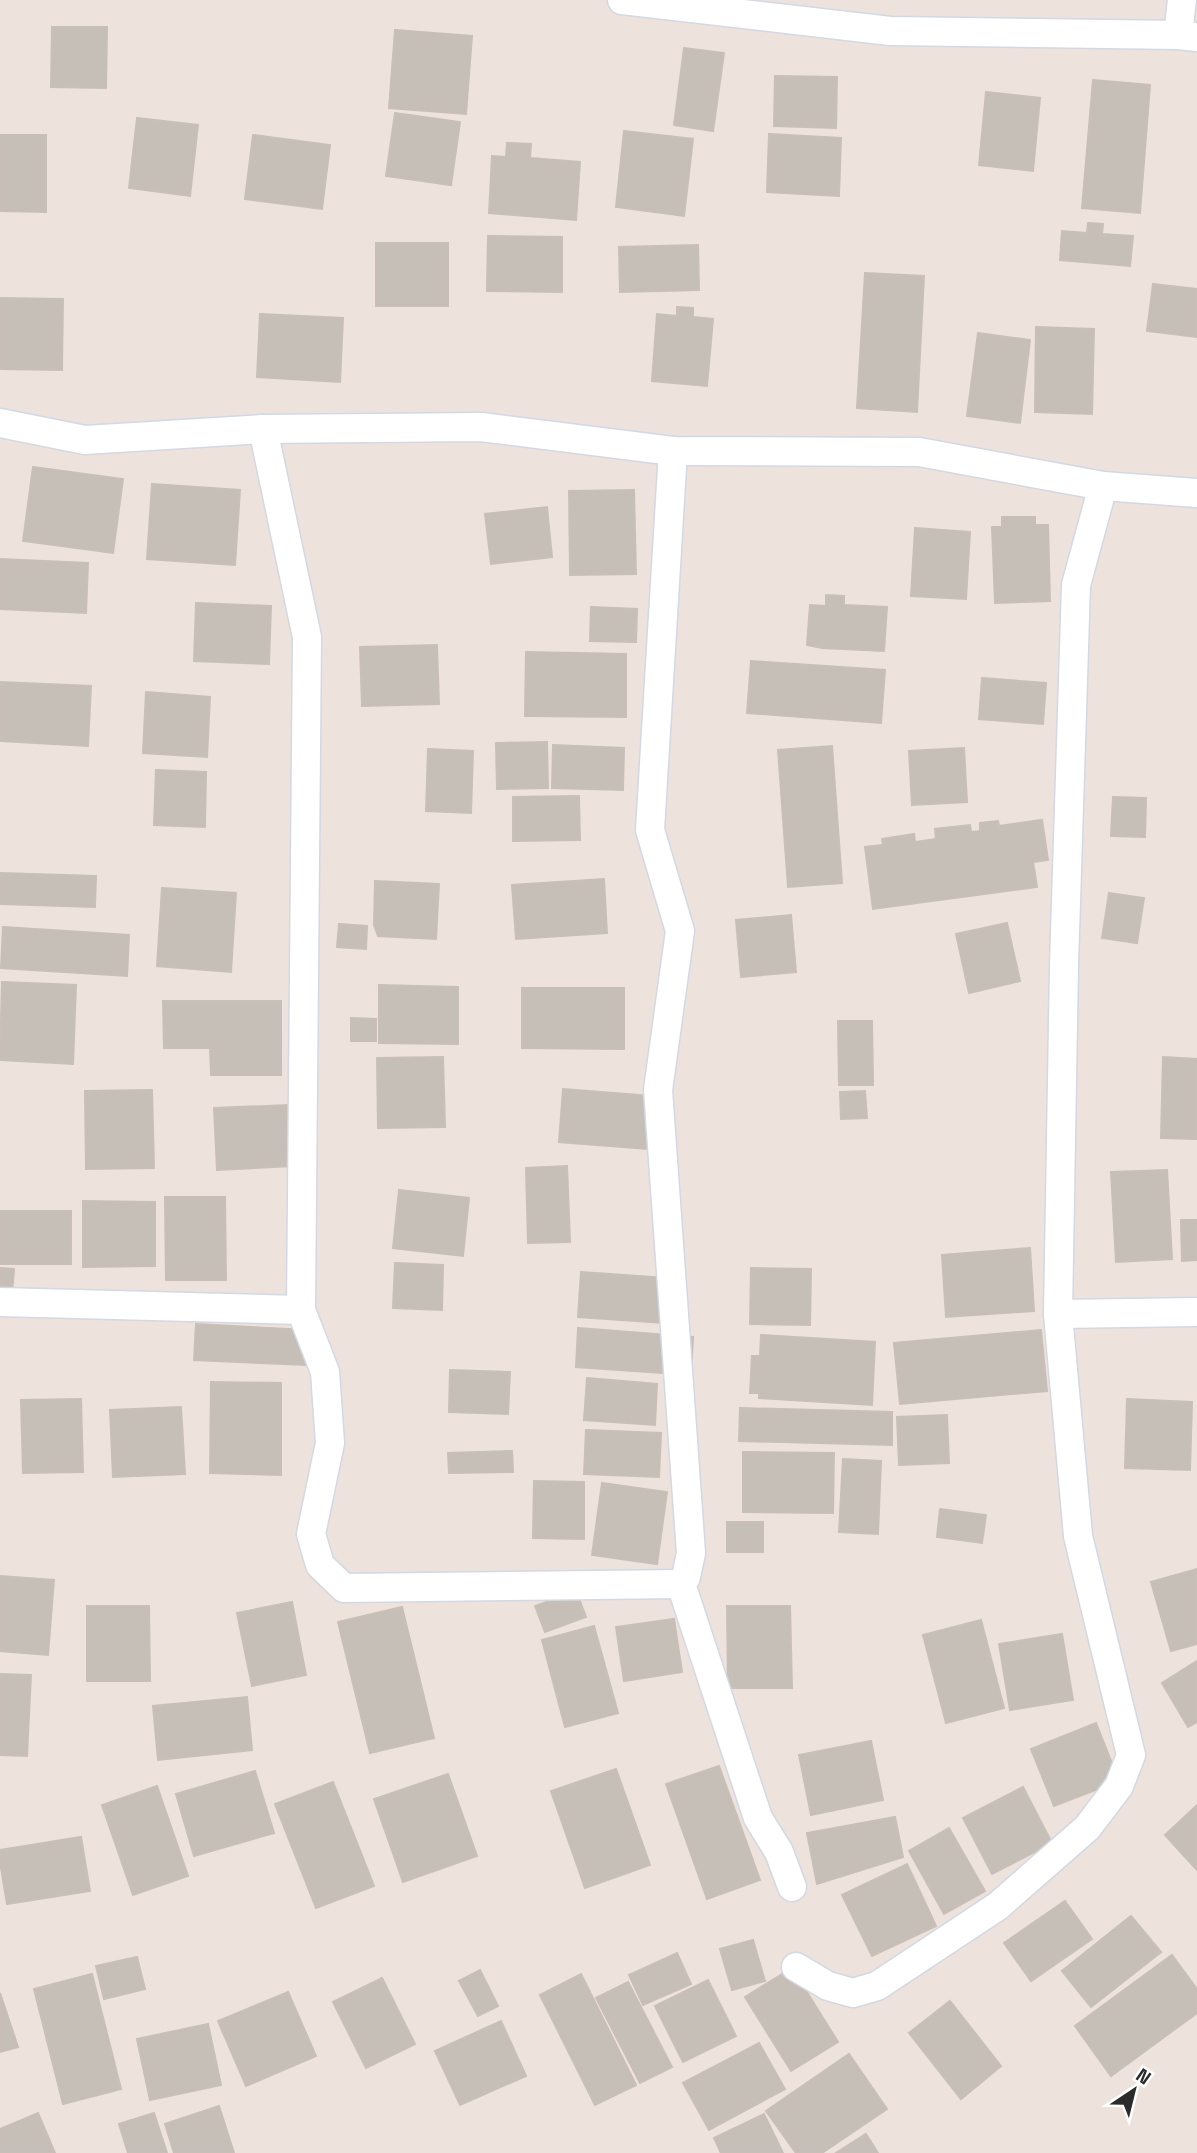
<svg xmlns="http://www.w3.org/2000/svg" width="1197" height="2153" font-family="'Space Grotesk',sans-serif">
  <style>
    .building { fill: #c6bfb8; stroke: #c9bfb6; stroke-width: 2 }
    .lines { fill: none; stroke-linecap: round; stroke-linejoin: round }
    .minor-casing { stroke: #d2d8e4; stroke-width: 31 }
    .minor { stroke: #fff; stroke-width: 28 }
  </style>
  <rect width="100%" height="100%" fill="#ede3dc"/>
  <g class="building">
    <polygon points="52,27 107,27 106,88 51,87"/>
    <polygon points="395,30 472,36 466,114 389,108"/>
    <polygon points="684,48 724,53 713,131 674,125"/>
    <polygon points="775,76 837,77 836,128 774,126"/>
    <polygon points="1093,80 1150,85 1140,213 1082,208"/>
    <polygon points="986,92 1040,98 1033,171 979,165"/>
    <polygon points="395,113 460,122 451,185 386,176"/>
    <polygon points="137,118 198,125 190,196 129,188"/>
    <polygon points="624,131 693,139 684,216 616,207"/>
    <polygon points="769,134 841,138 839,196 767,192"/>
    <polygon points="0,135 46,135 46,212 0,211"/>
    <polygon points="253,135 330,145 322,209 245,199"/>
    <polygon points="507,143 531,144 530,158 580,162 576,220 489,213 492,156 506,157"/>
    <polygon points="1088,223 1103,224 1102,234 1133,236 1130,266 1060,260 1062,231 1087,233"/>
    <polygon points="488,236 562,237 562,292 487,291"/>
    <rect x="376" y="243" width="72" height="63"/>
    <polygon points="698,245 699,290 620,292 619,247"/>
    <polygon points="865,273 924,276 917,412 857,408"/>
    <polygon points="1153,284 1197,289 1197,337 1147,331"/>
    <polygon points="0,298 63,299 62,370 0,369"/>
    <polygon points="677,307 693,308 693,317 713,319 707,386 652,381 657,314 677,316"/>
    <polygon points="260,314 343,318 340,382 257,377"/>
    <polygon points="1036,327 1094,329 1092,414 1035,412"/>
    <polygon points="978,333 1030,340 1020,423 967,416"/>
    <polygon points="33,467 123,479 113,553 23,541"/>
    <polygon points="152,484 240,490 235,565 147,559"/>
    <polygon points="634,490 636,574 570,575 569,491"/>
    <polygon points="547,507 552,557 491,564 485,514"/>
    <polygon points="1002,517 1035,517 1035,525 1048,525 1050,601 995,603 992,527 1002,527"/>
    <polygon points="915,528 970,532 966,599 911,596"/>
    <polygon points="0,559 88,563 86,613 0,609"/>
    <polygon points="826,595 844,596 844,605 887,607 884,651 822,648 807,645 810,605 826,606"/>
    <polygon points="196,603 271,606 269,664 194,661"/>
    <polygon points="591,607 637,609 636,642 590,641"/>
    <polygon points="437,645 439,704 362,706 360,647"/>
    <polygon points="526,652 626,654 626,717 525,716"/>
    <polygon points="751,661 885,670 881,723 747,713"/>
    <polygon points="982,678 1046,683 1043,724 979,719"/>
    <polygon points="0,682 91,686 88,746 0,741"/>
    <polygon points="146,692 210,697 207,757 143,753"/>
    <polygon points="547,742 548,788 497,789 496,743"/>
    <polygon points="553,745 624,748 623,790 552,788"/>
    <polygon points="832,746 842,883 788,887 778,750"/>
    <polygon points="964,748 967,802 912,805 909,751"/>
    <polygon points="428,749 473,751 471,813 426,811"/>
    <polygon points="156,770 206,772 205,827 154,825"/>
    <polygon points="579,796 580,840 513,841 513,797"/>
    <polygon points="1113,797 1146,798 1145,837 1111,836"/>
    <polygon points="1042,820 1048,860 1033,862 1037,887 873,909 865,847 883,845 882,839 914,834 915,842 936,839 935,829 970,825 971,832 980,831 980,823 998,821 999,826"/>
    <polygon points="0,873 96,876 95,907 0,904"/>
    <polygon points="604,879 607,933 516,939 512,885"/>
    <polygon points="375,881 439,884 436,939 378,936 374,925"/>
    <polygon points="162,888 236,893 231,972 157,966"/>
    <polygon points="1109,893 1144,898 1137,943 1102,938"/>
    <polygon points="791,915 796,972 741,977 736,920"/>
    <polygon points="1007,923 1020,981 969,993 956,934"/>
    <polygon points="339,924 367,926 366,949 337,947"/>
    <polygon points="3,927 129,935 127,976 1,968"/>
    <polygon points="2,982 76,985 73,1064 0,1060"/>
    <polygon points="379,985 458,987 458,1044 379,1043"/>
    <polygon points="522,988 624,988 624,1049 522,1048"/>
    <polygon points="163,1001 281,1001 281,1075 211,1075 210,1048 164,1048"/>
    <polygon points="351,1018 376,1019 376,1041 351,1041"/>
    <polygon points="838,1021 872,1021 873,1085 839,1085"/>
    <polygon points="443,1057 445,1127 378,1128 377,1058"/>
    <polygon points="1163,1057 1197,1059 1197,1139 1161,1138"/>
    <polygon points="563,1089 651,1096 647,1149 559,1142"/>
    <polygon points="152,1090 154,1168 86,1169 85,1091"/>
    <polygon points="865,1091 867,1118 841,1119 840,1092"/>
    <polygon points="289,1105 292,1166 217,1170 214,1108"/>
    <polygon points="567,1166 570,1242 528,1243 526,1168"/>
    <polygon points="1167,1170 1172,1259 1116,1262 1111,1172"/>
    <polygon points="399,1190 469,1198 463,1256 393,1248"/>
    <polygon points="165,1197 225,1197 226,1280 166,1280"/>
    <polygon points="83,1201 155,1202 155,1266 83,1267"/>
    <rect x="0" y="1211" width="71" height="53"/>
    <polygon points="1181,1220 1197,1220 1197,1260 1182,1261"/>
    <polygon points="1030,1248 1034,1311 946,1317 942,1255"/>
    <polygon points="395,1263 443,1265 442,1310 393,1308"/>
    <polygon points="0,1268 14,1269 12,1294 0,1293"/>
    <polygon points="751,1268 811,1269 810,1325 750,1324"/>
    <polygon points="581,1272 667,1278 664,1323 578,1317"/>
    <polygon points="196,1324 307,1330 306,1365 194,1360"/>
    <polygon points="578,1328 693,1337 691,1375 576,1367"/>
    <polygon points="1041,1330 1047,1391 900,1404 894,1343"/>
    <polygon points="761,1335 875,1342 872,1405 759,1398 759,1393 750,1393 752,1356 760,1356"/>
    <polygon points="450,1370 510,1372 508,1414 449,1412"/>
    <polygon points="587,1378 657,1384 655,1425 584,1420"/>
    <polygon points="211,1382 281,1383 281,1475 210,1473"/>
    <polygon points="81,1399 83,1472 23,1473 21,1400"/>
    <polygon points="1127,1399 1192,1402 1190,1470 1125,1468"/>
    <polygon points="181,1407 185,1474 113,1477 110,1410"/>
    <polygon points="740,1408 892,1412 892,1445 739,1441"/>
    <polygon points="947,1415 949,1463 899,1465 897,1417"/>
    <polygon points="586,1430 661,1433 659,1477 584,1474"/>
    <polygon points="512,1451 513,1472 449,1473 448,1453"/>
    <polygon points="743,1452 834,1453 833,1513 743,1512"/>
    <polygon points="843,1459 881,1461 878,1534 839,1532"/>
    <polygon points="534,1481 584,1482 584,1539 533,1538"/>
    <polygon points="602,1483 667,1492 657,1564 592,1555"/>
    <polygon points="940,1509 986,1515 982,1543 937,1537"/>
    <rect x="727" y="1522" width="36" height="30"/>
    <polygon points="1197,1569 1197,1644 1171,1651 1151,1582"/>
    <polygon points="0,1576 54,1580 48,1655 0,1651"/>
    <polygon points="576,1591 586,1617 545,1632 535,1606"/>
    <polygon points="292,1602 306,1675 252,1686 237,1613"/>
    <polygon points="87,1606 149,1606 150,1681 87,1681"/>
    <polygon points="727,1606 790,1606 792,1688 728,1688"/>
    <polygon points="402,1607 434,1738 370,1753 338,1622"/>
    <polygon points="674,1619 682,1672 624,1681 616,1627"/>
    <polygon points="981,1620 1004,1708 946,1723 923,1635"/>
    <polygon points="594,1626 618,1713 565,1727 542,1640"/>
    <polygon points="1062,1634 1073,1700 1010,1710 999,1644"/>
    <polygon points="1197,1661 1197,1722 1188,1727 1162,1683"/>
    <polygon points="0,1674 31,1675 27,1756 0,1755"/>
    <polygon points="247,1697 252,1750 158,1760 153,1706"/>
    <polygon points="1096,1723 1119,1781 1054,1806 1031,1749"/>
    <polygon points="871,1741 883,1800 811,1815 799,1755"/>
    <polygon points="719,1766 760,1880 707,1899 666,1784"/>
    <polygon points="616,1769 650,1865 585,1888 551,1791"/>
    <polygon points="255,1771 274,1833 194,1856 176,1794"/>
    <polygon points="448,1774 477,1856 403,1882 374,1799"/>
    <polygon points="333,1782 374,1886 316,1908 275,1804"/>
    <polygon points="157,1786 188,1876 133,1895 102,1805"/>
    <polygon points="1023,1787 1052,1843 992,1874 963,1818"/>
    <polygon points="1197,1805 1197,1870 1165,1835"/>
    <polygon points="895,1817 903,1857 817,1884 807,1833"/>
    <polygon points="949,1828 985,1891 944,1914 909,1851"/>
    <polygon points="81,1837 90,1891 7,1904 0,1862 0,1850"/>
    <polygon points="907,1864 936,1926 872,1956 842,1895"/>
    <polygon points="1065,1901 1092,1939 1031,1981 1004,1943"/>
    <polygon points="1131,1916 1161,1952 1091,2007 1062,1971"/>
    <polygon points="753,1940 765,1981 732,1990 720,1949"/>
    <polygon points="677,1953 691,1984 643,2005 629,1975"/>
    <polygon points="1172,1955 1197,1989 1197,2013 1111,2076 1075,2026"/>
    <polygon points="137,1957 145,1989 104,1999 96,1966"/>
    <polygon points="792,1968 838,2042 791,2071 745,1997"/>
    <polygon points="480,1970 498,2006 478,2016 459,1981"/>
    <polygon points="92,1974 121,2089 63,2104 34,1989"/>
    <polygon points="581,1974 636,2085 595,2105 540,1995"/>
    <polygon points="382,1978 415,2044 366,2068 333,2002"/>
    <polygon points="708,1980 736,2036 683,2062 655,2006"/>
    <polygon points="628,1982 672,2067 640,2083 596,1998"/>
    <polygon points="288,1992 316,2056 246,2086 218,2021"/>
    <polygon points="0,1993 18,2047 0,2052"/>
    <polygon points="950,2001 1001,2066 961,2099 909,2033"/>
    <polygon points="501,2021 526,2076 460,2105 435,2051"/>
    <polygon points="208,2024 221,2085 150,2100 137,2039"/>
    <polygon points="759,2043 785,2089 709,2130 683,2083"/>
    <polygon points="849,2054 887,2109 822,2153 796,2153 766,2111"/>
    <polygon points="219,2106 234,2153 174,2153 165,2124"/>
    <polygon points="38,2113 55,2153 0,2153 0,2129"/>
    <polygon points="154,2113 167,2153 128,2153 119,2124"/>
    <polygon points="764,2114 783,2153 721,2153 714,2138"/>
    <polygon points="866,2134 878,2153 836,2153"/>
  </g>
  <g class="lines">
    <g class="minor-casing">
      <g id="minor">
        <polyline points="622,0 890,31 1178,35 1197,37"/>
        <polyline points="1178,35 1182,0"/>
        <polyline points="0,423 85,440 263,429 481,427 673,451 919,452 1103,486 1197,493"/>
        <polyline points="263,429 307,637 301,1310 325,1372 330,1443 311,1534 320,1565 344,1588 681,1584"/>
        <polyline points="673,451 650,830 680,931 658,1090 691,1553 686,1577 681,1584"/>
        <polyline points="0,1302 301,1310"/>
        <polyline points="1058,1314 1197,1312"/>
        <polyline points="681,1584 758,1818 779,1852 792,1887"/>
        <polyline points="796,1967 828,1986 853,1993 877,1986 998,1906 1087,1828 1119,1786 1131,1755 1078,1536 1058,1314 1064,965 1076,585 1103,486"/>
      </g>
    </g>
    <use href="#minor" class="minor"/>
  </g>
  <g transform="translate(1134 2090) rotate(35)" stroke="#ffffff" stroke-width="5" paint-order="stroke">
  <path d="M0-5L12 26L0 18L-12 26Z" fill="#2b2b2b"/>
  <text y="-10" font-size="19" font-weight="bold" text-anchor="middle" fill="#2b2b2b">N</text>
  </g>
</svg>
